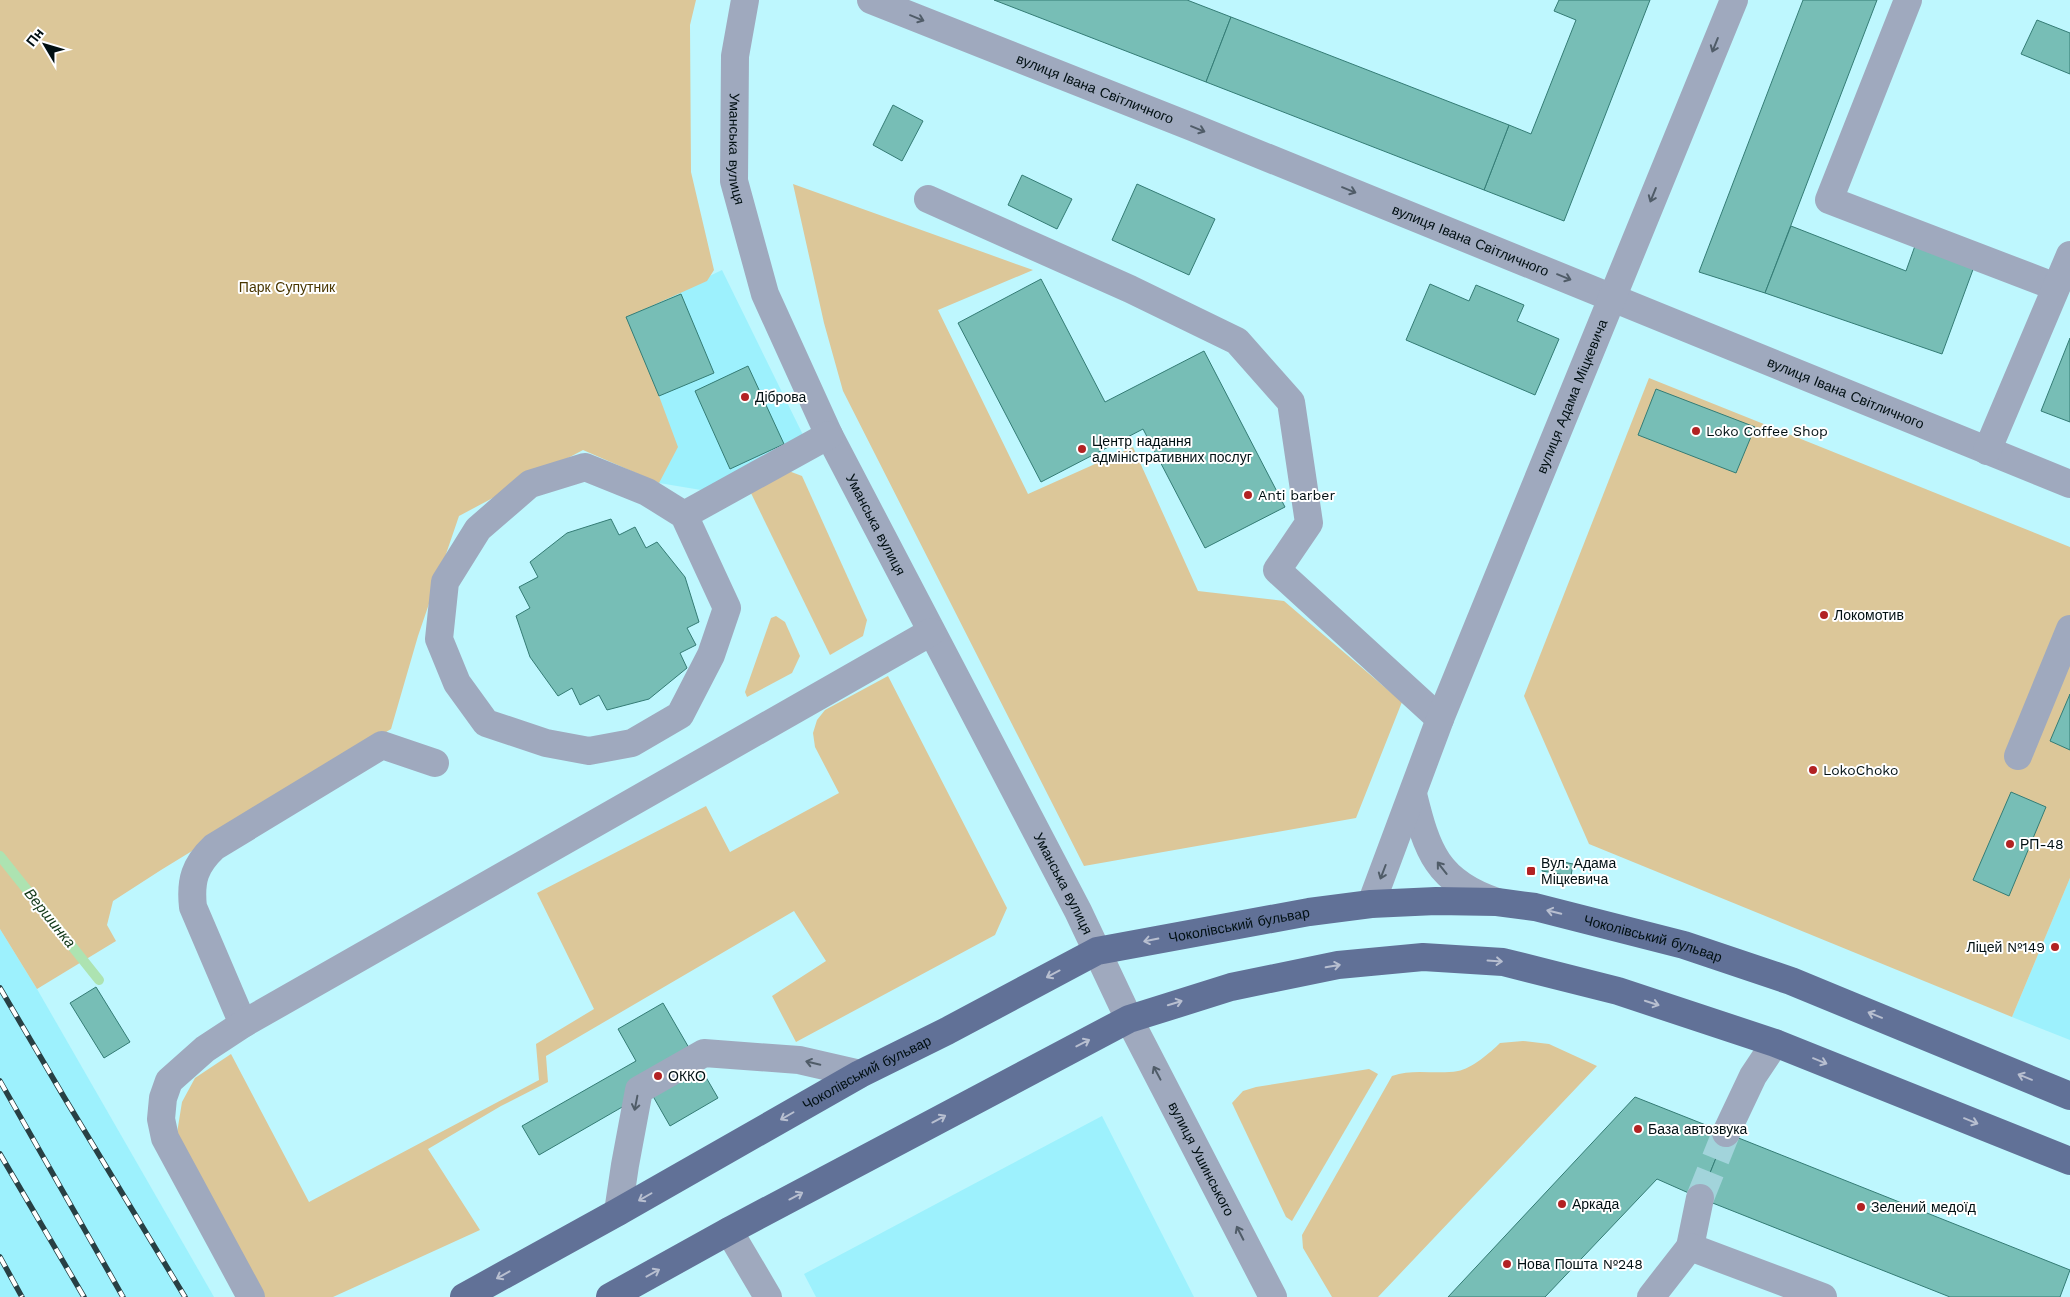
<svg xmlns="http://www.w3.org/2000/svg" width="2070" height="1297" font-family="'Work Sans',sans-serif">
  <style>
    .built { fill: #9df1fd }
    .green { fill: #dcc799 }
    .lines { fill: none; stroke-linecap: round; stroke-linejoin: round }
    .stream { stroke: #ade3b1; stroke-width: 10 }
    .building { fill: #77beb6; stroke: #347c75 }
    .minor-tunnel { stroke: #a2d4db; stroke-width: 28; stroke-dasharray: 28 14; stroke-linecap: butt }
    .minor { stroke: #9fa9be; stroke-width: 28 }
    .major { stroke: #617197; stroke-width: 28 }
    .rail-casing { stroke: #284044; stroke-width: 5.5 }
    .rail { stroke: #fff; stroke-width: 4; stroke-dasharray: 11; stroke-linecap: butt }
    .oneway { stroke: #505c68 }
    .oneway2 { stroke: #b8bfd0 }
    .poi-dot { fill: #b22223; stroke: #fff; stroke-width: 2 }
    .labels { text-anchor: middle; stroke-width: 4; stroke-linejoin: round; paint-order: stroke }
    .street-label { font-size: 14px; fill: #000f12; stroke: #fff }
    .park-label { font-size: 14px; fill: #493600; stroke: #fff }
    .poi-label { font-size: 14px; fill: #000f12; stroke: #fff; text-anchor: start }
    .water-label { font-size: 15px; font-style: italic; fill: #0f3616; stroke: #fff }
  </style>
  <rect width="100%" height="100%" fill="#bef7fe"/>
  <g class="built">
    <polygon points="722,270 806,441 707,491 659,483 607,325"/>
    <polygon points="2070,878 2070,1040 2012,1017"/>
    <polygon points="0,929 37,989 214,1297 0,1297"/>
    <polygon points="1102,1116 1194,1297 816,1297 804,1274"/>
  </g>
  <g class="green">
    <polygon points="0,0 696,0 690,25 691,172 714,270 707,281 627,317 659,396 678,447 659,483 583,450 459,516 418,636 391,729 161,870 113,901 107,925 116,941 37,989 0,929"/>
    <polygon points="793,184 1033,270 938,310 1028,494 1133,447 1198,591 1284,601 1402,702 1356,818 1084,866 843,391 824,323"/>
    <polygon points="1649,378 2070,547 2070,878 2012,1017 1589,844 1524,696"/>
    <polygon points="786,470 802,476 867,620 863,636 830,655 749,489"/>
    <polygon points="776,616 785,622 800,656 792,673 747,697 745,692 771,618"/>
    <polygon points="888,676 1007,908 995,935 796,1042 772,996 826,961 794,911 546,1056 548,1082 501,1106 428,1149 480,1230 333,1297 259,1297 177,1133 182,1102 195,1078 231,1054 309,1202 539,1080 536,1044 594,1009 537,893 706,806 730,852 839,793 815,747 813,733 817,720 825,710"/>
    <path d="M1523,1041L1549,1044L1597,1066L1378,1297H1332L1303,1248L1302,1235L1392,1076C1414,1068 1436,1075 1458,1071C1471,1069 1491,1052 1500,1043Z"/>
    <polygon points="1369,1069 1378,1074 1292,1221 1286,1217 1232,1103 1243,1091 1256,1087"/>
  </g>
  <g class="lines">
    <polyline class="stream" points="0,856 99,980"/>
  </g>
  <g class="building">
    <polygon points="994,0 1187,0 1231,17 1206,82"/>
    <polygon points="1559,0 1650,0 1564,221 1484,190 1509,125 1531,134 1576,20 1554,11"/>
    <polygon points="1803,0 1877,0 1765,293 1699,272"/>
    <polygon points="1231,17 1509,125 1484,190 1206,82"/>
    <polygon points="2037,20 2070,33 2070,74 2021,54"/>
    <polygon points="893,105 923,121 902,161 873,145"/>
    <polygon points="1022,175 1072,199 1057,229 1008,205"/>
    <polygon points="1137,184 1215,219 1189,275 1112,240"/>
    <polygon points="1791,226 1906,271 1916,243 1975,264 1942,354 1765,293"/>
    <polygon points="1041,279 1105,402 1204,351 1285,507 1205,548 1143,429 1041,482 958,323"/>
    <polygon points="1430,284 1469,301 1476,285 1524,305 1517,321 1559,339 1535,395 1406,340"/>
    <polygon points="681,294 714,373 659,396 626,317"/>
    <polygon points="2070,338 2070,422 2041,411"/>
    <polygon points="748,366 784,444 730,469 695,391"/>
    <polygon points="1656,389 1755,427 1736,473 1638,435"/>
    <polygon points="611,519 619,535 635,527 646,548 657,542 685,577 699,622 687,628 696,645 680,653 687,668 649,699 607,710 599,695 580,705 572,688 558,696 530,657 516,616 530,608 519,587 538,577 530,562 567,533"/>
    <polygon points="2070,694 2070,750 2050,741"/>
    <polygon points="2011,792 2046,807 2009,896 1973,880"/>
    <polygon points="1545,858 1573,864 1571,876 1542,871"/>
    <polygon points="96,987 130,1042 104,1058 70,1003"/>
    <polygon points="663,1003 718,1098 670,1126 650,1091 539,1155 522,1126 636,1061 618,1029"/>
    <polygon points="1635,1097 1726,1133 1700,1198 1657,1179 1545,1297 1448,1297"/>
    <polygon points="1726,1133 2070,1270 2060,1297 1950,1297 1700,1198"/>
  </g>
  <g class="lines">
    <polyline class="minor-tunnel" points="1700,1198 1726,1133"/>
    <g class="minor">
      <path id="s1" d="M745,0L735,56L734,181L765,294L829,435L1078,911L1129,1019L1273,1297"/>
      <path id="s2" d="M871,0L1192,127L2070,484"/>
      <polyline points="1908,0 1829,200 2056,287"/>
      <polyline points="928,199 1130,289 1237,341 1291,402 1309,523 1277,570 1440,719"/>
      <polyline points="1987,451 2070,255"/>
      <polyline points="684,515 647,492 585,467 530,484 478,529 445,582 439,639 457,683 486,723 546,743 589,751 632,743 680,715 711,655 727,608 684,515 829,435"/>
      <polyline points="2018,756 2070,629"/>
      <path d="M1413,794C1427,851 1437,882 1497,902"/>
      <path id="s3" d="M1371,904L1440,719L1734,0"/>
      <path d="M243,1024L193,907C190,880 195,865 214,847L382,745L435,763"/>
      <polyline points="1726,1133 1753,1076 1775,1043"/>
      <polyline points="618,1212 625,1165 639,1090 704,1053 799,1060 860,1074"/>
      <polyline points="729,1231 768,1297"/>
      <polyline points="1690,1247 1700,1198"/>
      <polyline points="251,1297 165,1138 161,1119 163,1098 169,1081 205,1049 243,1024 931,632"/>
      <polyline points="1651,1297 1690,1247 1823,1297"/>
    </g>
    <g class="major">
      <path id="s4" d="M464,1297L618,1212L860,1074L947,1031L1097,951L1309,912L1371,904L1436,901L1497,902L1535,907L1684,945L1791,981L2070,1096"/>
      <polyline points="610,1297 729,1231 1129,1019 1231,987 1338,965 1423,957 1503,962 1618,991 1775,1043 2070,1161"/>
    </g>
    <g class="rail-casing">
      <g id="rail">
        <polyline points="0,988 64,1097 185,1297"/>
        <polyline points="0,1081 123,1297"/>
        <polyline points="0,1154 84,1297"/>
        <polyline points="0,1257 22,1297"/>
      </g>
    </g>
    <use href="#rail" class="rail"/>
  </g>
  <defs><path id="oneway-shaft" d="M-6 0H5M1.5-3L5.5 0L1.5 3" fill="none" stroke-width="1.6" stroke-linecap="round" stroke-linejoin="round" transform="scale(1.25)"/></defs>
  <g class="oneway">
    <use href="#oneway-shaft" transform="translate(917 18) rotate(22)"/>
    <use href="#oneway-shaft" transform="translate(1715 45) rotate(112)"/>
    <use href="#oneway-shaft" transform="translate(1198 129) rotate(22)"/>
    <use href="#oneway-shaft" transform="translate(1349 190) rotate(22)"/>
    <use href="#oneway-shaft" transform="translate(1653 195) rotate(112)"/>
    <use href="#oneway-shaft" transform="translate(1564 277) rotate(22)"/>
    <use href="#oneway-shaft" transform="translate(1442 868) rotate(-128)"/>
    <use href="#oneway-shaft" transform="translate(1383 872) rotate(111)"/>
    <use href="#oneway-shaft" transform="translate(813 1063) rotate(-167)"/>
    <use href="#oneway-shaft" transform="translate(1157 1073) rotate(-118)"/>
    <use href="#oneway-shaft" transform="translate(636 1103) rotate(101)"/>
    <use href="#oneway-shaft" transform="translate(1240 1233) rotate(-117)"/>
  </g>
  <g class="oneway2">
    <use href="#oneway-shaft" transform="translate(1554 912) rotate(-166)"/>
    <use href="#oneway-shaft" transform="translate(1151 940) rotate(169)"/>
    <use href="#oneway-shaft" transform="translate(1495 961) rotate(4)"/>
    <use href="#oneway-shaft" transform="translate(1333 966) rotate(-10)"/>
    <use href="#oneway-shaft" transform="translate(1053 974) rotate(152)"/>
    <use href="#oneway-shaft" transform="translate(1175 1003) rotate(-17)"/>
    <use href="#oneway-shaft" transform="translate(1652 1003) rotate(18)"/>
    <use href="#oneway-shaft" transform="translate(1875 1015) rotate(-158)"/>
    <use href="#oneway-shaft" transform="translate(1083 1043) rotate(-27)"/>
    <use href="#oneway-shaft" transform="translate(1820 1061) rotate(22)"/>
    <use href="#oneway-shaft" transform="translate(2025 1077) rotate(-158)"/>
    <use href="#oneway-shaft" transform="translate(787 1116) rotate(150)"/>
    <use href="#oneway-shaft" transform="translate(939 1119) rotate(-28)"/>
    <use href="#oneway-shaft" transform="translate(1971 1121) rotate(22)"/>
    <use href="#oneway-shaft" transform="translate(796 1196) rotate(-28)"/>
    <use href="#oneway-shaft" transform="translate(645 1197) rotate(150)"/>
    <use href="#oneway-shaft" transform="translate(653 1273) rotate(-29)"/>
    <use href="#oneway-shaft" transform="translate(503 1275) rotate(151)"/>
  </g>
  <g class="poi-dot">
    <circle cx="745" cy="397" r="5"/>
    <circle cx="1696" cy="431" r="5"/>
    <circle cx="1082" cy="449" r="5"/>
    <circle cx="1248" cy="495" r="5"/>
    <circle cx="1824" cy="615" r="5"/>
    <circle cx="1813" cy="770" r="5"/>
    <circle cx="2010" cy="844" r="5"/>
    <rect x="1526" y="866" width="10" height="10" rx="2.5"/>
    <circle cx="2055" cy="947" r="5"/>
    <circle cx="658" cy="1076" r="5"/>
    <circle cx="1638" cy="1129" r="5"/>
    <circle cx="1562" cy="1204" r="5"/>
    <circle cx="1861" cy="1207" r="5"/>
    <circle cx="1507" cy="1264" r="5"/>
  </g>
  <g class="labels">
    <g class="street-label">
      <text dy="5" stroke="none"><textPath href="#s2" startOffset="241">вулиця Івана Світличного</textPath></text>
      <text dy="5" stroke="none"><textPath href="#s1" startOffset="150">Уманська вулиця</textPath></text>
      <text dy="5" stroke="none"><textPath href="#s2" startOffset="646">вулиця Івана Світличного</textPath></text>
      <text dy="5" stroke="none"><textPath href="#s2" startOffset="1051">вулиця Івана Світличного</textPath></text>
      <text dy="5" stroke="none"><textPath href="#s3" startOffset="546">вулиця Адама Міцкевича</textPath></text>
      <text dy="5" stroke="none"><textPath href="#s1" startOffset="555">Уманська вулиця</textPath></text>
      <text dy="5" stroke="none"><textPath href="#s1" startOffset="960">Уманська вулиця</textPath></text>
      <text dy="5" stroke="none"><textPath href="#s4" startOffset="866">Чоколівський бульвар</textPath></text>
      <text dy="5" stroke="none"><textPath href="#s4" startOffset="1286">Чоколівський бульвар</textPath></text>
      <text dy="5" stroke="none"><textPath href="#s4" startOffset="461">Чоколівський бульвар</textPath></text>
      <text dy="5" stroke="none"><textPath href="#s1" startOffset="1268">вулиця Ушинського</textPath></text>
    </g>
    <g class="park-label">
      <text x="287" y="292">Парк Супутник</text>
    </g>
    <g class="poi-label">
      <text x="755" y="402">Діброва</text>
      <text x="1706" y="436">Loko Coffee Shop</text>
      <text x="1092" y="446">Центр надання<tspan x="1092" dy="16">адміністративних послуг</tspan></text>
      <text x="1258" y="500">Anti barber</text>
      <text x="1834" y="620">Локомотив</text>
      <text x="1823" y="775">LokoChoko</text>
      <text x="2020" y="849">РП-48</text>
      <text x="1541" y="868">Вул. Адама<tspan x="1541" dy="16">Міцкевича</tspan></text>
      <text x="2045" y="952" text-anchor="end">Ліцей №149</text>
      <text x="668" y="1081">ОККО</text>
      <text x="1648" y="1134">База автозвука</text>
      <text x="1572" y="1209">Аркада</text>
      <text x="1871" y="1212">Зелений медоїд</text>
      <text x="1517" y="1269">Нова Пошта №248</text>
    </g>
    <g class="water-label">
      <text transform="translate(50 918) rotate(51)" y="5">Вершинка</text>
    </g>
  </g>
  <g transform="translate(45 45) rotate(308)" stroke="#ffffff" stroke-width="4" paint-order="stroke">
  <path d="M0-4L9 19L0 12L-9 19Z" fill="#000f12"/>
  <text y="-8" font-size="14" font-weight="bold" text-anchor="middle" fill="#000f12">Пн</text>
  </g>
</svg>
